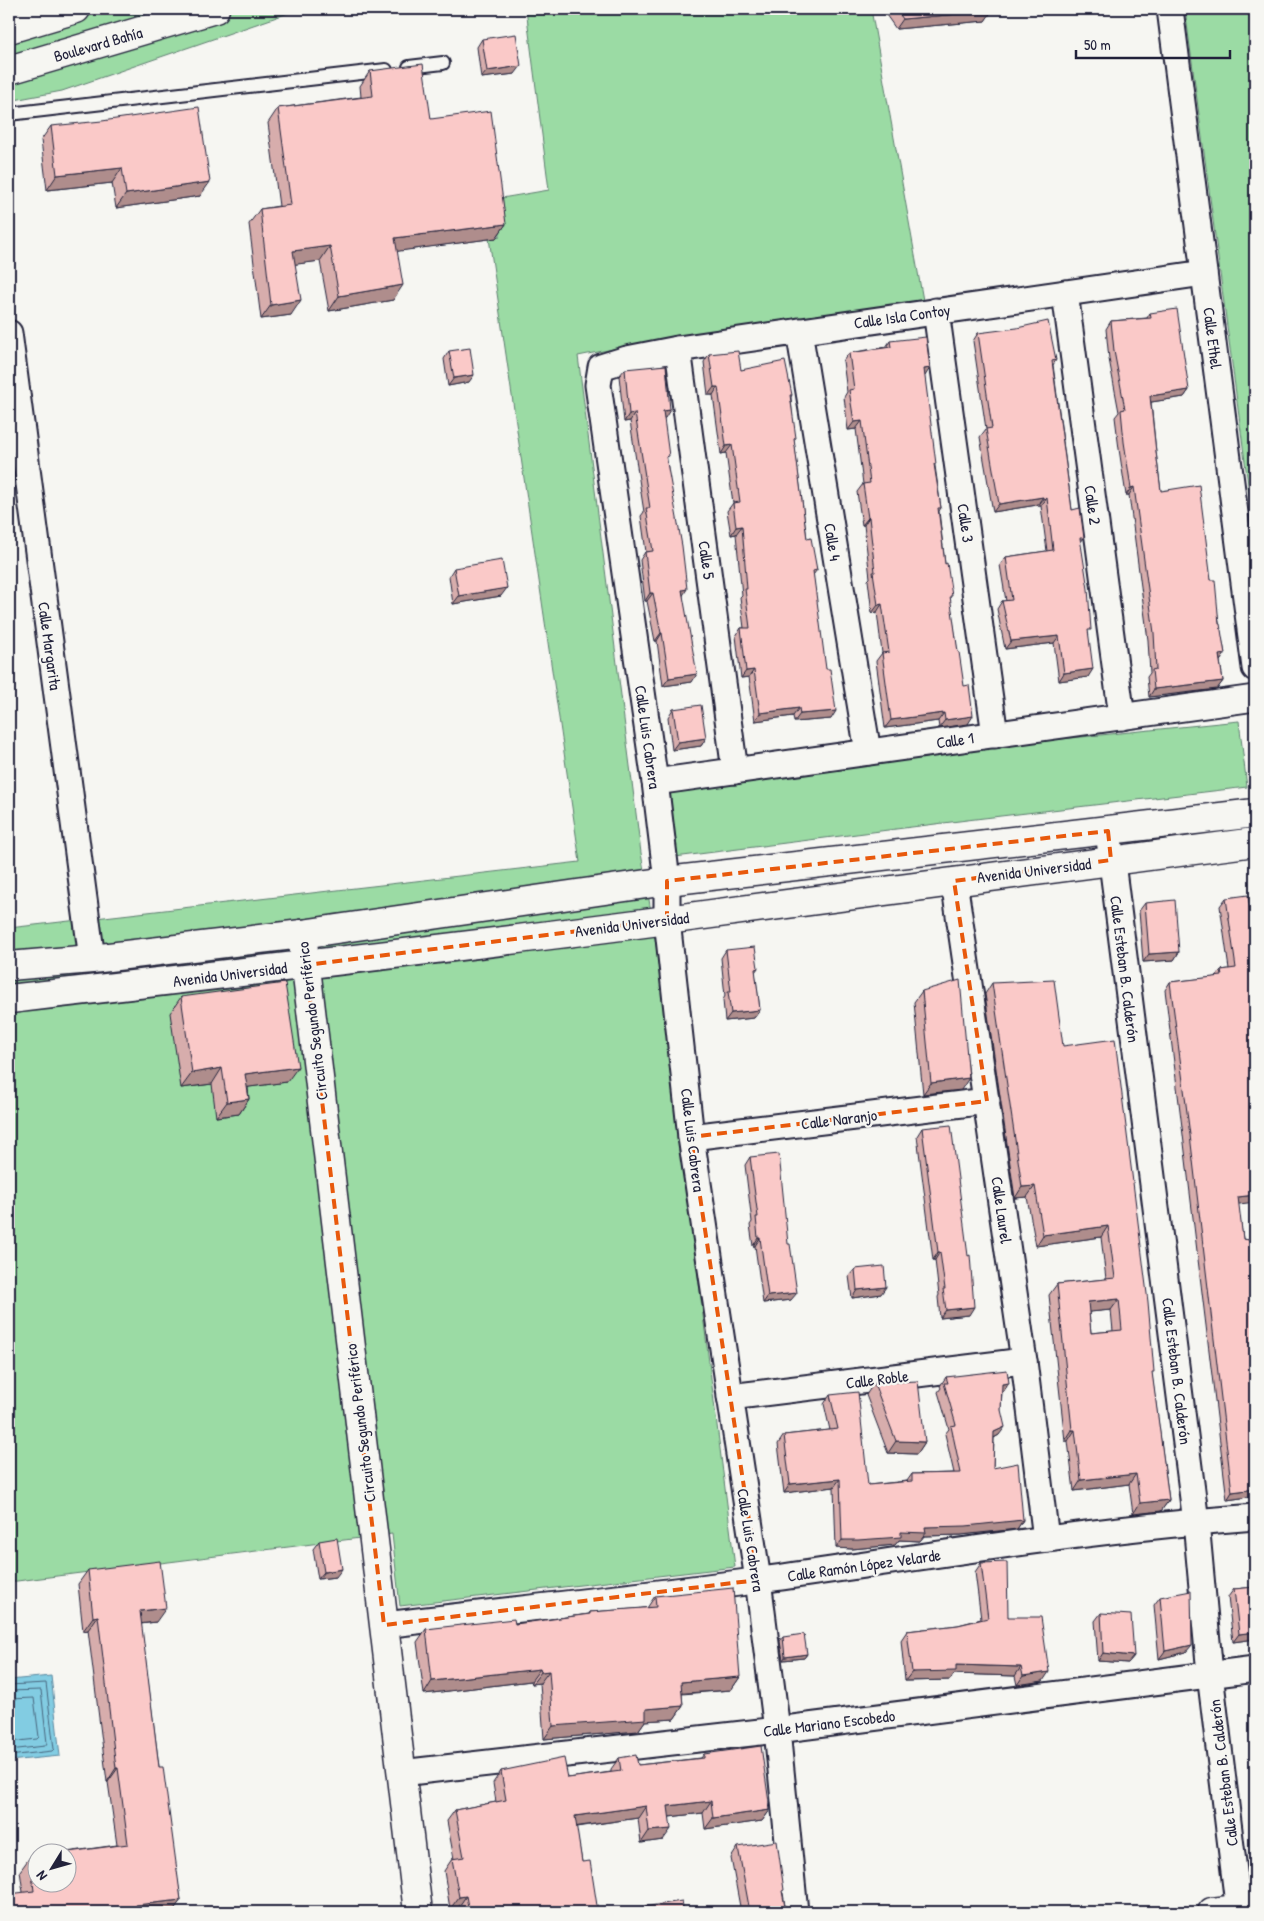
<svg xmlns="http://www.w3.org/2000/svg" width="1264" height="1921" font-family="'Patrick Hand',sans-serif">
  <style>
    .green { fill: #9bdba4; stroke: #5e7e70 }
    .water { fill: #82cce2; stroke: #5c889f }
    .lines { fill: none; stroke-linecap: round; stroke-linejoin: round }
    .shore { stroke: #48667e; stroke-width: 1 }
    .service-casing { stroke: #22223b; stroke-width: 16 }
    .minor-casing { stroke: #22223b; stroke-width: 29 }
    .tertiary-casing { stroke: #22223b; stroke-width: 31 }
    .secondary-casing { stroke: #22223b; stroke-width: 31 }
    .service { stroke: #f6f6f2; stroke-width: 12 }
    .minor { stroke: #f6f6f2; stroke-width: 25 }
    .tertiary { stroke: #f6f6f2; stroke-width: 28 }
    .secondary { stroke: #f6f6f2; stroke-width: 28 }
    .wall { fill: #d7adac; stroke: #22223b; fill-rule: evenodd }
    .shaded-wall { fill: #af8d8c; stroke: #22223b }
    .building { fill: #fac9c8; stroke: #22223b; fill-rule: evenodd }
    .marked { fill: none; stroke: #e8590c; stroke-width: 4; stroke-dasharray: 10 6; stroke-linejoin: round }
    .labels { text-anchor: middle; stroke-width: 4.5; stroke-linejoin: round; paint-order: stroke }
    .street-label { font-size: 16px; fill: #22223b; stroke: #f6f6f2 }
  </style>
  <rect width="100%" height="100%" fill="#f6f6f2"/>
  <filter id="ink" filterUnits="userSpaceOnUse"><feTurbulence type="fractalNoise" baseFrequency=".02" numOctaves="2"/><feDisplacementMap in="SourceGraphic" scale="10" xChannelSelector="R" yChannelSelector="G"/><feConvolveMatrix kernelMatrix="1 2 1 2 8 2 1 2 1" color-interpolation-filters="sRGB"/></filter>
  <g filter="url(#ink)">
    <g class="green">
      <polygon points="9,9 300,9 62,91 9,101"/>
      <polygon points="526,9 871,9 924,306 613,349 578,356 641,853 654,929 735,1567 400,1606 392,1534 9,1582 9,928 580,862 489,238 500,236 496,199 549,190"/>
      <polygon points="1185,9 1255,9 1255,537"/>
      <polygon points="1239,721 1247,787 967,820 675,857 665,790 953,750"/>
    </g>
    <polygon class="water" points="51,1676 60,1756 9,1761 9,1680"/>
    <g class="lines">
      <g class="shore">
        <polyline points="9,1685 46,1683 54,1749 52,1751 9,1756"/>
        <polyline points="9,1691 41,1690 47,1743 45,1746 9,1750"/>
        <polyline points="9,1699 34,1698 39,1737 37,1739 9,1742"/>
      </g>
      <g class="service-casing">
        <g id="service">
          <polyline points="409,67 443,63"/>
          <polyline points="9,114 386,70"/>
        </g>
      </g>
      <g class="minor-casing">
        <g id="minor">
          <polyline points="1170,9 1255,668"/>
          <polyline points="1065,293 1122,717"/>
          <polyline points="936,311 995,735"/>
          <polyline points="799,331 868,752"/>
          <polyline points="9,333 92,959"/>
          <polyline points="678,349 735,771"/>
          <polyline points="655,782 1255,698"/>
          <polyline points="1108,831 1196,1522 1210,1674 1239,1912"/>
          <polyline points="954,881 1024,1361 1046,1539"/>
          <polyline points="691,1137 987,1101"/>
          <polyline points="730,1397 1024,1361"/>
          <path d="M384,1625C509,1610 635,1597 761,1580C925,1557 1089,1529 1255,1517"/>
          <polyline points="401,1773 777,1730 1255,1669"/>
          <polyline points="795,1912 777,1730 758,1580 691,1137 667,920 667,881 655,782 598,385 601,367 627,359 678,349 1204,273"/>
        </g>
      </g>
      <g class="tertiary-casing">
        <g id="tertiary">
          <polyline points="302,934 418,1912"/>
          <polyline points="1212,1912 1255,1907"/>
        </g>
      </g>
      <g class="secondary-casing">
        <g id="secondary">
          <polyline points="9,29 76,9"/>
          <polyline points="9,70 215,9"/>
          <polyline points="9,966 92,959 302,934 667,881 1255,813"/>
          <path d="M9,999C228,974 448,949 667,920C863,894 1059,867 1255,842"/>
        </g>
      </g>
      <use href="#service" class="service"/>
      <use href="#minor" class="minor"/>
      <use href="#tertiary" class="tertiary"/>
      <use href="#secondary" class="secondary"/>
    </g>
    <g class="wall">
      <polygon points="883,9 992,9 985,21 896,29 884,12"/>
      <polygon points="482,39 515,74 481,78 477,47"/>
      <polygon points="370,71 431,119 506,224 496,238 397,251 393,300 329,311 320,261 295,264 291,315 261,319 249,224 260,209 279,206 268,123 278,108 361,97 360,86"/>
      <polygon points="51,126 200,196 116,208 112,183 47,190 41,140"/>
      <polygon points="1150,313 1189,390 1184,397 1151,402 1156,452 1161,491 1211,580 1225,654 1220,661 1223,681 1217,689 1149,697 1147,677 1150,673 1148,640 1129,495 1126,495 1119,449 1115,417 1119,412 1109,359 1106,329 1111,321 1147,318"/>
      <polygon points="978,333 1056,360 1053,365 1072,510 1084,538 1080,543 1088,634 1088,677 1059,681 1054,643 1005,649 997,609 1002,601 1006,601 1000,565 1006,557 1047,551 1041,506 1038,506 1037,505 993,512 980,437 986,429 973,341"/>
      <polygon points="890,341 930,368 924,376 935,466 941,508 939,511 945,564 968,724 939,728 938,721 885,728 876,661 882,653 877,612 872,613 868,580 870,578 864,525 862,525 857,492 863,484 856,429 848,430 844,397 847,392 843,361 849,353 886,347"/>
      <polygon points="449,351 469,382 448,386 444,359"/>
      <polygon points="709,354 792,395 791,397 794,441 807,539 817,570 813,575 831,719 794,722 793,716 755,721 749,677 741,678 736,636 741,628 744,628 740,597 742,595 736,534 731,535 727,511 733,503 726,453 721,454 713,395 708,395 704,362"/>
      <polygon points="625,369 665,418 664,418 667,460 683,596 692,682 663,686 657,641 655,641 647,601 645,601 640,560 645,552 646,552 641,516 644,512 630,421 624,422 619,376"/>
      <polygon points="454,568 501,596 453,604 449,576"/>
      <polygon points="673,709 706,738 701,746 672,750 668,717"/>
      <polygon points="1226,898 1255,941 1253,944 1238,1204 1243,1239 1255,1241 1255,1496 1227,1500 1184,1143 1165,990 1170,982 1216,977 1221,970 1229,969 1220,906"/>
      <polygon points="1145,903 1179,952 1174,960 1143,962 1139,911"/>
      <polygon points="726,950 758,968 755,972 760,1010 754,1018 725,1021 723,1000 725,996 721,958"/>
      <path d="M992,983L1063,1046L1152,1375L1169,1500L1161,1511L1133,1514L1129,1484L1074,1491L1068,1441H1065L1049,1295L1057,1284L1106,1279L1101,1237L1036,1246L1027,1197L1015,1198L985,994ZM1111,1310L1113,1331L1091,1333L1089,1312Z"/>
      <polygon points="922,991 961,1090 923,1094 914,1002"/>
      <polygon points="181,997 287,1082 248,1087 249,1099 239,1114 216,1117 212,1084 181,1088 170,1013"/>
      <polygon points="922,1128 969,1315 940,1318 938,1297 939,1295 935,1260 933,1260 917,1136"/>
      <polygon points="750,1157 791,1300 763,1303 755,1246 753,1246 750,1225 752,1222 745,1165"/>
      <polygon points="855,1269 881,1294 852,1298 849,1276"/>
      <polygon points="946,1377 1009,1383 1003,1392 1002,1392 999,1435 994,1438 993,1468 1023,1520 1017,1529 961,1535 924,1536 920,1541 899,1540 895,1545 852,1549 836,1548 834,1487 784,1493 778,1444 784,1435 830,1430 824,1404 830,1395 868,1485 907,1481 912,1474 954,1473 945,1434 949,1429 938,1392 941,1388 940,1386"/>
      <polygon points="874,1383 925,1442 917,1454 888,1453 866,1395"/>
      <polygon points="319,1541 336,1577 318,1579 313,1549"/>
      <polygon points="981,1563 1008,1617 1043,1681 1017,1685 1015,1676 954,1674 950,1680 905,1681 901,1640 907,1631 958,1625 981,1619 975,1572"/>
      <polygon points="88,1570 156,1622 141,1624 159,1767 181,1900 172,1912 9,1912 23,1892 20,1871 30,1857 117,1845 108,1782 107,1782 88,1630 83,1631 78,1584"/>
      <polygon points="1255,1587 1255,1639 1233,1642 1228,1597 1234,1589"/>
      <polygon points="655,1596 740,1677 731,1690 682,1694 683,1706 674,1719 645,1721 638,1731 544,1739 540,1683 532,1684 531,1681 424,1694 417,1642 426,1629 515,1624 589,1614 590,1612 647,1608"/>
      <polygon points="1160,1597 1186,1652 1159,1659 1154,1605"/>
      <polygon points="1101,1613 1134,1656 1128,1663 1098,1661 1095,1621"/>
      <polygon points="783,1637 807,1654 804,1658 783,1660 780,1641"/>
      <polygon points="704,1754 770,1810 762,1821 705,1829 703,1813 669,1817 663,1840 641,1843 638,1818 576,1827 582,1862 598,1912 459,1912 458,1908 450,1909 444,1871 452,1859 454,1859 447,1821 455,1810 496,1802 493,1783 501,1771 568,1778 611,1772 611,1769 619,1758 638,1765 701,1758"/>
      <polygon points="738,1847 783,1893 786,1912 741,1912 731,1858"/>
    </g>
    <g class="shaded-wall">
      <polygon points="992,11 985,21 896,29 903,19"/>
      <polygon points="521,66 515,74 481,78 487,71"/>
      <polygon points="122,168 112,183 47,190 57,175"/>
      <polygon points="210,182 200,196 116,208 126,194"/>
      <polygon points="506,224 496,238 385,253 395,238"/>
      <polygon points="330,246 320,261 283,266 293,251"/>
      <polygon points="403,285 393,300 329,311 339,296"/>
      <polygon points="301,300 291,315 261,319 271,305"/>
      <polygon points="930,368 925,376 918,377 924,369"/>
      <polygon points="474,375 469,382 448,386 454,378"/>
      <polygon points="714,387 718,387 713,395 708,395"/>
      <polygon points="1189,390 1184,397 1145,403 1150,396"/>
      <polygon points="670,410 665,418 658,419 663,411"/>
      <polygon points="635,413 630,421 624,422 629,414"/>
      <polygon points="862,421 856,429 848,430 854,422"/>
      <polygon points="732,445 726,453 721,454 726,446"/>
      <polygon points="1134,487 1129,495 1126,495 1131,488"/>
      <polygon points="1043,497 1037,505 993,512 999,504"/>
      <polygon points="1047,498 1041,506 1038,506 1043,499"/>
      <polygon points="869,517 864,525 862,525 868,518"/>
      <polygon points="742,526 736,534 731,535 736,527"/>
      <polygon points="507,588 501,596 453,604 459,596"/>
      <polygon points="687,589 682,597 682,590"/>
      <polygon points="650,593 653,593 647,601 645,601"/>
      <polygon points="882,604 877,612 872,613 878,605"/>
      <polygon points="661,633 662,633 657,641 655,641"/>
      <polygon points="1059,636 1054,643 1005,649 1011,641"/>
      <polygon points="1225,654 1220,661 1219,655"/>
      <polygon points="1093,669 1088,677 1059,681 1064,673"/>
      <polygon points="754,670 749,677 741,678 746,671"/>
      <polygon points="697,674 692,682 663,686 669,678"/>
      <polygon points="1223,681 1217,689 1149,697 1154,689"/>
      <polygon points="799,708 793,716 755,721 760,713"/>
      <polygon points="836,711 831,719 794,722 800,714"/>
      <polygon points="944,713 938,721 885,728 891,720"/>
      <polygon points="973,716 968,724 939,728 945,720"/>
      <polygon points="706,738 701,746 672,750 678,742"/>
      <polygon points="1179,952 1174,960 1143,962 1149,954"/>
      <polygon points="760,1010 754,1018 725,1021 731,1013"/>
      <polygon points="298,1067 287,1082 235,1089 245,1074"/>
      <polygon points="222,1068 212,1084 181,1088 192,1073"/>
      <polygon points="969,1078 961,1090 923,1094 931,1083"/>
      <polygon points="249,1099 239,1114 216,1117 227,1102"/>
      <polygon points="1035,1186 1027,1197 1015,1198 1022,1187"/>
      <polygon points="1255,1195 1255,1202 1232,1205 1238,1197"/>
      <polygon points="1108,1226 1101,1237 1036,1246 1043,1235"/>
      <polygon points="758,1238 760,1238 755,1246 753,1246"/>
      <polygon points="938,1252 940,1252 935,1260 933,1260"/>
      <polygon points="886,1287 881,1294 852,1298 857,1290"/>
      <polygon points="797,1293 791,1300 763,1303 768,1296"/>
      <polygon points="1119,1299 1111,1310 1080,1313 1088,1302"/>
      <polygon points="974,1307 969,1315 940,1318 946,1310"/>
      <polygon points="1009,1383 1003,1392 996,1393 1002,1384"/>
      <polygon points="1005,1427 999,1435 988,1441 994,1432"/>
      <polygon points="1072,1430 1075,1430 1068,1441 1065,1441"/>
      <polygon points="896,1441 925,1442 917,1454 888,1453"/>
      <polygon points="1136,1474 1129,1484 1074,1491 1081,1480"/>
      <polygon points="840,1479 834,1487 784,1493 790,1484"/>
      <polygon points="1255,1489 1255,1496 1227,1500 1232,1492"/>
      <polygon points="1169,1500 1161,1511 1133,1514 1140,1503"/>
      <polygon points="1023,1520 1017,1529 961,1535 924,1536 920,1541 899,1540 895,1545 852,1549 836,1548 842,1540 901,1532 925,1527"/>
      <polygon points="342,1569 336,1577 318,1579 324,1572"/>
      <polygon points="166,1608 156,1622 130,1625 140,1611"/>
      <polygon points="98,1616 88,1630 83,1631 93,1617"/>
      <polygon points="1255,1632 1255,1639 1233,1642 1239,1634"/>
      <polygon points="1192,1645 1186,1652 1159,1659 1165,1651"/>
      <polygon points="1103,1653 1134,1656 1128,1663 1098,1661"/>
      <polygon points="807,1654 804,1658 783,1660 785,1657"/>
      <polygon points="956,1665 1021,1667 1015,1676 954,1674 950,1680 905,1681 912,1672"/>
      <polygon points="540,1669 531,1681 424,1694 432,1681"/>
      <polygon points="549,1671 540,1683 532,1684 541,1672"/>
      <polygon points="1049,1672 1043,1681 1017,1685 1023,1676"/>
      <polygon points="740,1677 731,1690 672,1694 681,1682"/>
      <polygon points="683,1706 674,1719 645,1721 638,1731 544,1739 553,1726 646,1709"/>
      <polygon points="116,1768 118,1768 108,1782 107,1782"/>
      <polygon points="711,1801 703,1813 660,1818 668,1806"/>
      <polygon points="646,1806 638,1818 566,1828 575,1816"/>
      <polygon points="770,1810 762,1821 705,1829 713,1818"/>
      <polygon points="671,1829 663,1840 641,1843 649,1831"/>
      <polygon points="466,1896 458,1908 450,1909 459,1897"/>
      <polygon points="181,1900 172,1912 131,1912 136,1905"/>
    </g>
    <g class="building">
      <polygon points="896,9 992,9 992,11 903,19"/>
      <polygon points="516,34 521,66 487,71 482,39"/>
      <polygon points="423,64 431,119 491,111 506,224 395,238 403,285 339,296 330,246 293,251 301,300 271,305 260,209 291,205 278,108 373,96 370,71"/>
      <polygon points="199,107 210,182 126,194 122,168 57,175 51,126 102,121"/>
      <polygon points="1177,309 1189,390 1150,396 1156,452 1161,491 1199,485 1211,580 1215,580 1219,624 1220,624 1225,654 1219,655 1223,681 1154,689 1152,670 1156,669 1154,633 1134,487 1131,488 1124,442 1121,410 1125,409 1114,351 1111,321 1151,318 1150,313"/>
      <polygon points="1048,321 1056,360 1052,361 1072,510 1080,508 1084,538 1080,538 1088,589 1091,630 1088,630 1093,669 1064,673 1059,636 1011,641 1002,601 1012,600 1006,557 1053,550 1047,498 1043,499 1043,497 999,504 986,429 992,428 978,333 1017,328"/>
      <polygon points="926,337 930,368 924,369 936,464 934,464 941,508 938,508 945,564 947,563 952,596 950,596 958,652 959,652 964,686 969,685 973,716 945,720 944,713 891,720 882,653 889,652 882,604 878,605 873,572 875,572 869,517 868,518 863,484 870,483 862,421 854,422 849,390 854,389 849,353 891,347 890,341"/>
      <polygon points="470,348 474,375 454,378 449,351"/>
      <polygon points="738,351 741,370 785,361 792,395 790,395 796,438 794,439 807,539 811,538 817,570 813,571 819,616 826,669 830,669 836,711 800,714 799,708 760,713 754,670 746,671 741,628 750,628 745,589 747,589 742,526 736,527 733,503 740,502 732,445 726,446 718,387 714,387 709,354"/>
      <polygon points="666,365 670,410 663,411 669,456 666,457 682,546 687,589 682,590 697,674 669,678 662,633 661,633 653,593 650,593 645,552 653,551 646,508 650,508 635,413 629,414 625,369"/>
      <polygon points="502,560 507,588 459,596 454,568"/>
      <polygon points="701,705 706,738 678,742 673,709"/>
      <polygon points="1248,895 1255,941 1253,941 1255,963 1255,1195 1238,1197 1243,1239 1255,1241 1255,1489 1232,1492 1190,1135 1170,982 1222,976 1221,970 1236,968 1226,898"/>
      <polygon points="1175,900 1179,952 1149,954 1145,903"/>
      <polygon points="755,947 758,968 755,969 760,1010 731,1013 728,992 731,992 726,950"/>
      <polygon points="960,980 969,1078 931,1083 922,991"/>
      <path d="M1054,980L1063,1046L1115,1039L1148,1302L1154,1372H1152L1169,1500L1140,1503L1136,1474L1081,1480L1075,1430H1072L1057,1284L1115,1278L1108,1226L1043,1235L1035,1186L1022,1187L992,983ZM1119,1299L1122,1330L1091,1333L1088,1302Z"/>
      <polygon points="285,983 298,1067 245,1074 249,1099 227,1102 222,1068 192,1073 181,997"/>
      <polygon points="951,1125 968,1256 970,1255 974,1307 946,1310 943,1289 945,1289 940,1252 938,1252 922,1128"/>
      <polygon points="779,1154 788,1244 790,1244 797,1293 768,1296 760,1238 758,1238 756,1217 758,1217 750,1157"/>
      <polygon points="884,1266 886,1287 857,1290 855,1269"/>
      <polygon points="1007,1370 1009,1383 1002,1384 1001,1410 1005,1427 994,1432 993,1468 1018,1463 1023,1520 966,1526 925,1527 926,1533 901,1532 901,1537 858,1540 842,1540 840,1479 790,1484 784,1435 838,1429 830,1395 858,1392 868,1485 912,1481 912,1474 961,1473 951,1426 956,1425 944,1383 948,1383 946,1377"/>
      <polygon points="918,1381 925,1442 896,1441 874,1383"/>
      <polygon points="337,1538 342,1569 324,1572 319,1541"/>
      <polygon points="160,1561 166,1608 140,1611 159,1767 163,1767 181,1900 136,1905 137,1912 9,1912 9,1894 34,1891 30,1857 38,1855 38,1884 68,1884 68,1854 53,1854 128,1844 118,1768 116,1768 98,1616 93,1617 88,1570"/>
      <polygon points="1007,1562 1008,1617 1041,1617 1049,1672 1023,1676 1021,1667 956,1665 956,1671 912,1672 907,1631 958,1625 988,1618 981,1563"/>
      <polygon points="1255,1587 1255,1632 1239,1634 1234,1589"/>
      <polygon points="733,1588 740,1677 681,1682 683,1706 646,1709 646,1719 553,1726 549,1671 541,1672 540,1669 432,1681 426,1629 514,1619 515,1624 590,1614 590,1612 656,1607 655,1596"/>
      <polygon points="1191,1591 1192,1645 1165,1651 1160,1597"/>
      <polygon points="1101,1613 1131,1615 1134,1656 1103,1653"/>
      <polygon points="804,1634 807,1654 785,1657 783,1637"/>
      <polygon points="761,1746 770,1810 713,1818 711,1801 668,1806 671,1829 649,1831 646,1806 575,1816 582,1862 590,1861 598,1912 469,1912 466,1896 459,1897 452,1859 464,1857 455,1810 506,1800 501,1771 564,1758 568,1778 621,1771 619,1758 636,1755 638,1765 704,1758 704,1754"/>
      <polygon points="777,1841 784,1890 782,1891 786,1912 750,1912 738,1847"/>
      <polygon points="682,1901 684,1912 638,1912 637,1908"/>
      <polygon points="293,1909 293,1912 252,1912"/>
      <polygon points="720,1911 720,1912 702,1912"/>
    </g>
  </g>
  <path class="marked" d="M1108,831L1111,860L954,881L987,1101L691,1137L758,1580L384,1625L306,965L667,920V881Z"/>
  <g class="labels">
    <g class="street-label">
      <text transform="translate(98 44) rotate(-16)" y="6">Boulevard Bahía</text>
      <text transform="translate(902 316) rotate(-8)" y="6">Calle Isla Contoy</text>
      <text transform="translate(1213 338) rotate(83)" y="6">Calle Ethel</text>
      <text transform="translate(1093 505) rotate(82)" y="6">Calle 2</text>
      <text transform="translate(966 523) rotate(82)" y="6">Calle 3</text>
      <text transform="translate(833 542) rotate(81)" y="6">Calle 4</text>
      <text transform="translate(707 560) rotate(82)" y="6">Calle 5</text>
      <text transform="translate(50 646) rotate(82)" y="6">Calle Margarita</text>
      <text transform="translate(648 737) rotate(82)" y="6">Calle Luis Cabrera</text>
      <text transform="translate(955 740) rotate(-8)" y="6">Calle 1</text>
      <text transform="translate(1034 870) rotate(-7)" y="6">Avenida Universidad</text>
      <text transform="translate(632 924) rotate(-7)" y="6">Avenida Universidad</text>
      <text transform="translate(1125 969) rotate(83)" y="6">Calle Esteban B. Calderón</text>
      <text transform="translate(230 974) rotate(-7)" y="6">Avenida Universidad</text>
      <text transform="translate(312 1021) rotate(-97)" y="6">Circuito Segundo Periférico</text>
      <text transform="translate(839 1119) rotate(-7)" y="6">Calle Naranjo</text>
      <text transform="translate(693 1140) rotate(83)" y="6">Calle Luis Cabrera</text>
      <text transform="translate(1002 1210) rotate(82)" y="6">Calle Laurel</text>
      <text transform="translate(1177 1371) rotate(83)" y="6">Calle Esteban B. Calderón</text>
      <text transform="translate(877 1379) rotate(-7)" y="6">Calle Roble</text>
      <text transform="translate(360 1423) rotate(-97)" y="6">Circuito Segundo Periférico</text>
      <text transform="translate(751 1540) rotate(81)" y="6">Calle Luis Cabrera</text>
      <text transform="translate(864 1565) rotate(-8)" y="6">Calle Ramón López Velarde</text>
      <text transform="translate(829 1723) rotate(-7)" y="6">Calle Mariano Escobedo</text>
      <text transform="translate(1223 1773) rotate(-97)" y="6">Calle Esteban B. Calderón</text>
    </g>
  </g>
  <rect width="1264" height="1921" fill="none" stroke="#f6f6f2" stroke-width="30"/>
  <rect x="15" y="15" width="1234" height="1891" fill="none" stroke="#22223b" stroke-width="2" filter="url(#ink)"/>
  <g transform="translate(52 1868) rotate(233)"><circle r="24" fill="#f6f6f2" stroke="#a1a1a9"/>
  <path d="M0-4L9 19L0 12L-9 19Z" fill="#22223b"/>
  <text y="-8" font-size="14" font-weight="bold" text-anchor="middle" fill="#22223b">N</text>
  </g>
  <path d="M1076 50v8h154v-8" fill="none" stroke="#22223b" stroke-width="2.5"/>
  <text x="1084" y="50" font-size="15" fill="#22223b" stroke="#f6f6f2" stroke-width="4" paint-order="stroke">50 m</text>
</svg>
